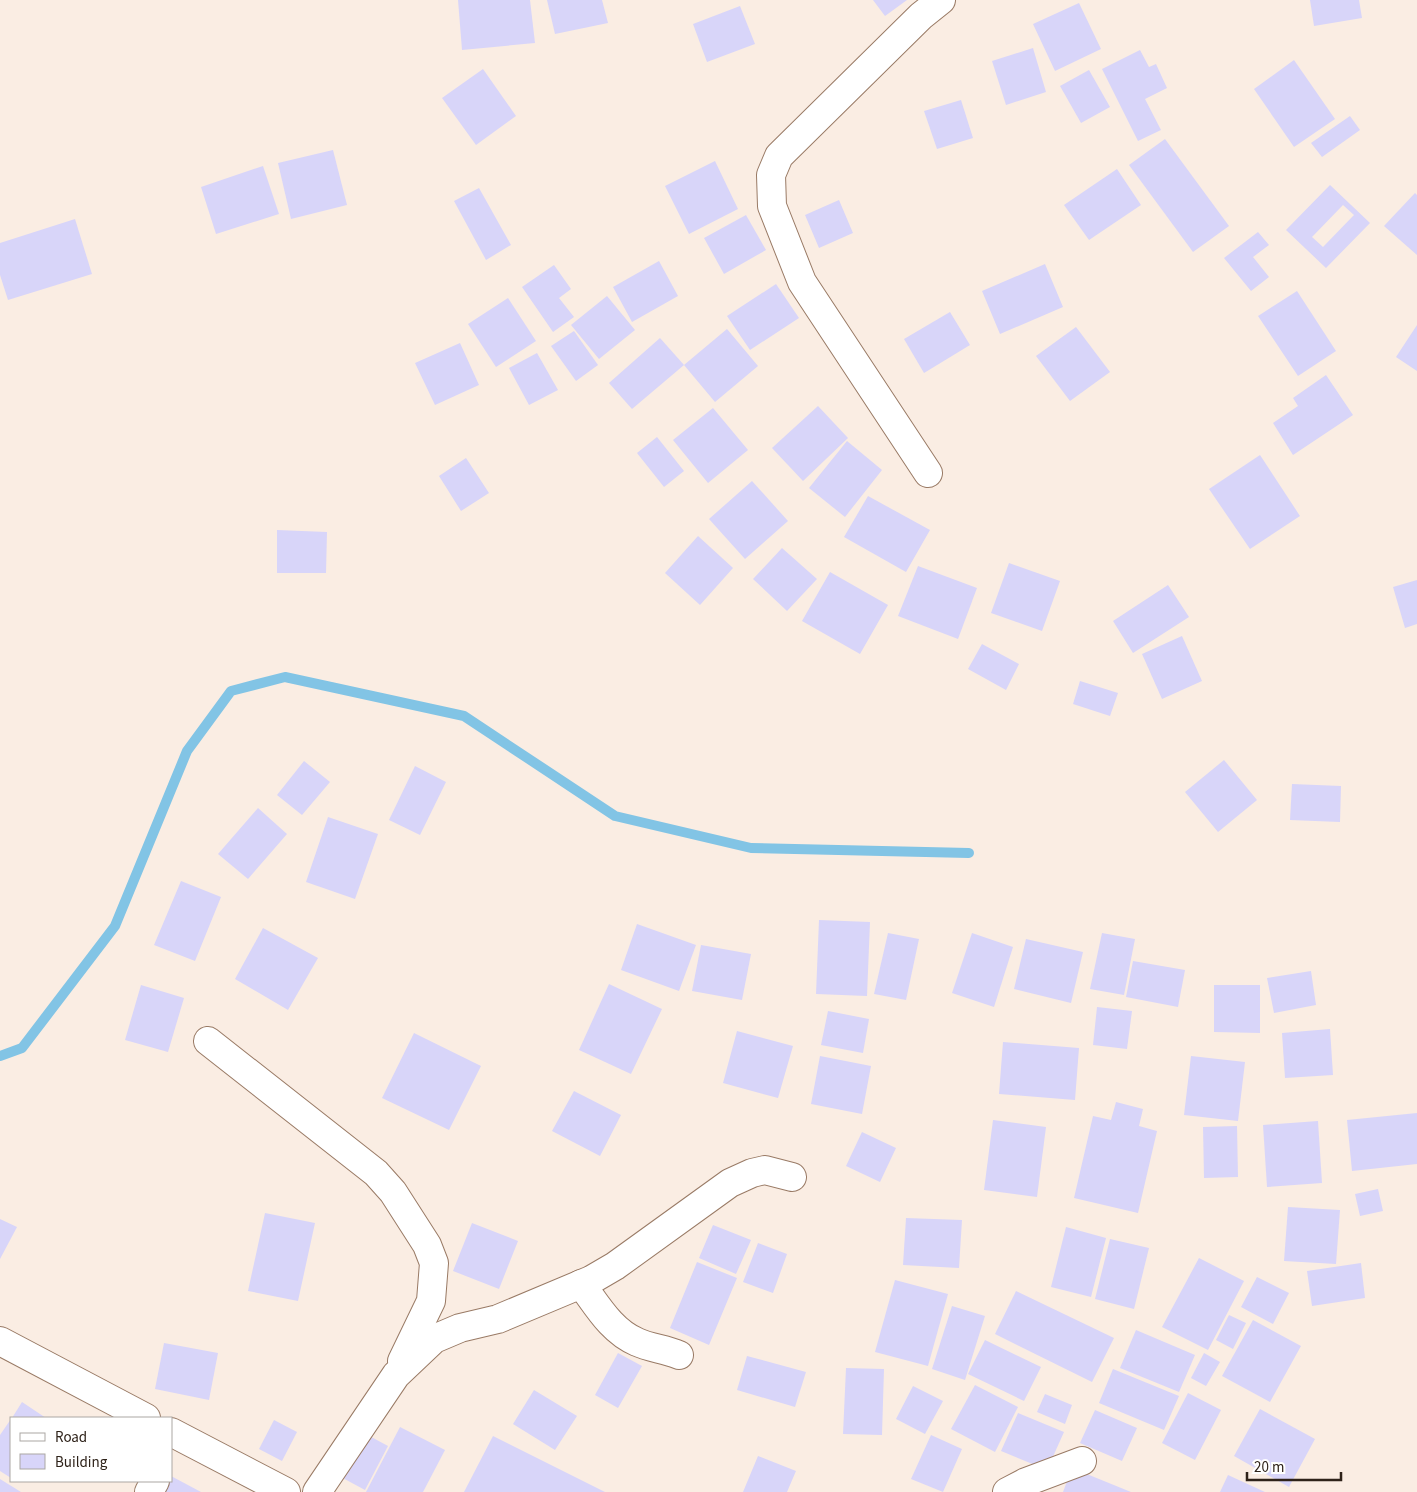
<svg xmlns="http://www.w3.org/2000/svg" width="1417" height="1492" font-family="'Source Sans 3',sans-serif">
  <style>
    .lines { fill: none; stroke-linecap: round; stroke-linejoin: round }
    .stream { stroke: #82c4e5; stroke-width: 10 }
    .building { fill: #d8d5f9; fill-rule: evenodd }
    .minor-casing { stroke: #997a65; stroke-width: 30 }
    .major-casing { stroke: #997a65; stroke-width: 30 }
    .minor { stroke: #fff; stroke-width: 28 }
    .major { stroke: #fff; stroke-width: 28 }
  </style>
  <rect width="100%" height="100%" fill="#faede3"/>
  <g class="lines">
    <polyline class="stream" points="0,1056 22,1048 115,926 187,751 231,691 285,677 464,716 615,816 751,848 969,853"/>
  </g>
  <g class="building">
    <polygon points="458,0 530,0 535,43 462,50"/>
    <polygon points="547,0 602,0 608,23 555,34"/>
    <polygon points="873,0 907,0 885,16"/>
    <polygon points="1310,0 1359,0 1362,18 1314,26"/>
    <polygon points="1079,3 1101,49 1055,71 1033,24"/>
    <polygon points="740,6 755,44 707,62 693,24"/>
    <polygon points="1033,48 1046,92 1006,105 992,61"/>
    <polygon points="1140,50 1149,67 1156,64 1167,88 1145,99 1161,130 1138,141 1102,69"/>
    <polygon points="1294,60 1335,119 1294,147 1254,89"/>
    <polygon points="483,69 516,116 476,145 442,98"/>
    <polygon points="1089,70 1110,107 1081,123 1060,86"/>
    <polygon points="961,100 973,138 937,149 924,111"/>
    <polygon points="1350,116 1360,130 1322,157 1311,143"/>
    <polygon points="1165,139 1229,226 1193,252 1129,165"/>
    <polygon points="333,150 347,205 291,219 278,163"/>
    <polygon points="715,161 738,209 689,234 665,186"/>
    <polygon points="263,166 279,214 216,234 201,187"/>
    <polygon points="1117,169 1141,205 1089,240 1064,205"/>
    <path d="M1330,185L1370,223L1326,268L1286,230ZM1343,205L1354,215L1323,247L1312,237Z"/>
    <polygon points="479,188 511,245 486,260 454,201"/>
    <polygon points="1415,193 1417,195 1417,255 1384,226"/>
    <polygon points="839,200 853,233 819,248 805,215"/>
    <polygon points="746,215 766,250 724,274 704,238"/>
    <polygon points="75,219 92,274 8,300 0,275 0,243"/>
    <polygon points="1258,232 1269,245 1253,257 1269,277 1251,291 1224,258"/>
    <polygon points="659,261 678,296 632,322 613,287"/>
    <polygon points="1045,264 1063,307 1000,334 982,291"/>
    <polygon points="554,265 571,289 559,298 574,317 553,332 522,287"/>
    <polygon points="776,284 799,318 750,350 727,316"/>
    <polygon points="1297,291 1336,351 1298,376 1258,316"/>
    <polygon points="607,296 635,330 599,359 571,325"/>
    <polygon points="508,298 536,341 496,367 468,324"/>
    <polygon points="950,312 970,345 924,373 904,339"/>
    <polygon points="1417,325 1417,371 1396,357"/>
    <polygon points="1076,327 1110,372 1070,401 1036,356"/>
    <polygon points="727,329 758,366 715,402 684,365"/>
    <polygon points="574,331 598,365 576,381 551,346"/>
    <polygon points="660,338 684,365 632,409 609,383"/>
    <polygon points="460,343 479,385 435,405 415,363"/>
    <polygon points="537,353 558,390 529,405 509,368"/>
    <polygon points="1326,375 1353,415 1293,455 1273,423 1298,406 1293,398"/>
    <polygon points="818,406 848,438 803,481 772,448"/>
    <polygon points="713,408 748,450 708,483 673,440"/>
    <polygon points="657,437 684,471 664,487 637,453"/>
    <polygon points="847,441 882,470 845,517 809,488"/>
    <polygon points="1260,455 1300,516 1250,549 1209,489"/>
    <polygon points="466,458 489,493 461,511 439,476"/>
    <polygon points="752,481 788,521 745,559 709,519"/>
    <polygon points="868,496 930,530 906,572 844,537"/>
    <polygon points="277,530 327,532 326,573 277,573"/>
    <polygon points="698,536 733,568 700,605 665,573"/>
    <polygon points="782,548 817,579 787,611 753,579"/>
    <polygon points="1009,563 1060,581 1042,631 991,613"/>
    <polygon points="918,566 977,588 958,639 898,616"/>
    <polygon points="830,572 888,605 860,654 802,621"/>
    <polygon points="1417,580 1417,624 1405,628 1393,587"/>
    <polygon points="1168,585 1189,617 1133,653 1113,621"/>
    <polygon points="1182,636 1202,681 1162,699 1142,654"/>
    <polygon points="982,644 1019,664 1006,690 968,669"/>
    <polygon points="1080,681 1118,693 1110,716 1073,704"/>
    <polygon points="1224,760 1257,800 1218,832 1185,792"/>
    <polygon points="304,761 330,782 302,815 277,795"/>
    <polygon points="415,766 446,782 420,835 389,820"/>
    <polygon points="1292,784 1341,786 1340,822 1290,820"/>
    <polygon points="258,808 287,834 248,879 218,854"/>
    <polygon points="328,817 378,834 355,899 306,882"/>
    <polygon points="181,881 221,897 195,961 154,945"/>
    <polygon points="819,920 870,922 867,996 816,994"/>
    <polygon points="637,924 696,945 679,991 621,970"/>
    <polygon points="263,928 318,958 288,1010 235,979"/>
    <polygon points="888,933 919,939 906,1000 874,994"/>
    <polygon points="972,933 1013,947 994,1007 952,993"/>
    <polygon points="1102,933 1135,939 1124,995 1090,989"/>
    <polygon points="1026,939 1083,952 1071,1003 1014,989"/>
    <polygon points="701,945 751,954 742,1000 692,991"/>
    <polygon points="1133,961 1185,970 1178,1007 1126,997"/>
    <polygon points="1311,971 1316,1005 1274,1013 1267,978"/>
    <polygon points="609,984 662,1009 631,1074 579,1050"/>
    <polygon points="141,985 184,998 168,1052 125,1040"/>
    <polygon points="1214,985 1260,985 1260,1033 1214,1032"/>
    <polygon points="1097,1007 1132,1011 1127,1049 1093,1045"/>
    <polygon points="828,1011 869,1019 863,1053 821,1045"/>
    <polygon points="1330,1029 1333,1075 1285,1078 1282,1033"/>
    <polygon points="737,1031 793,1046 778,1098 723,1083"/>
    <polygon points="414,1033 481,1066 449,1130 382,1098"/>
    <polygon points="1003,1042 1079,1048 1075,1100 999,1094"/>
    <polygon points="820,1056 871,1066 862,1114 811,1104"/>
    <polygon points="1191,1056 1245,1062 1238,1121 1184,1115"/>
    <polygon points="574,1091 621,1115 600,1156 552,1131"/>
    <polygon points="1116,1102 1143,1109 1139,1126 1157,1131 1138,1213 1074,1198 1093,1116 1111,1120"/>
    <polygon points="1417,1113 1417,1164 1352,1171 1347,1120"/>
    <polygon points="993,1120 1046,1127 1037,1197 984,1190"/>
    <polygon points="1318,1121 1322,1183 1267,1187 1263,1125"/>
    <polygon points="1237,1126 1238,1177 1204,1178 1203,1127"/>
    <polygon points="862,1132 896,1148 880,1182 846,1166"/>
    <polygon points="1378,1189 1383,1211 1360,1216 1355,1194"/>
    <polygon points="1288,1207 1340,1210 1336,1264 1284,1261"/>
    <polygon points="265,1213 315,1223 298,1301 248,1291"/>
    <polygon points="906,1218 962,1220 959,1268 903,1265"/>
    <polygon points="0,1219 17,1227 0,1259"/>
    <polygon points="472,1223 518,1241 499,1289 453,1271"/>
    <polygon points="713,1225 751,1240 736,1274 699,1258"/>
    <polygon points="1066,1227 1106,1238 1091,1297 1051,1287"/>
    <polygon points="1110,1239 1149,1248 1134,1309 1095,1299"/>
    <polygon points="758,1243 787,1254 773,1293 743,1282"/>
    <polygon points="1199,1258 1244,1281 1208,1350 1162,1327"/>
    <polygon points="697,1262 737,1278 709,1345 670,1328"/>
    <polygon points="1361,1263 1365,1298 1312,1306 1307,1271"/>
    <polygon points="1257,1277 1289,1293 1273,1324 1241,1307"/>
    <polygon points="895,1280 948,1294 928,1366 875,1352"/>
    <polygon points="1016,1291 1114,1338 1092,1382 995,1334"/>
    <polygon points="952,1306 985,1316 965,1380 932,1369"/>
    <polygon points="1229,1315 1246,1323 1233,1349 1216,1340"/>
    <polygon points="1253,1320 1301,1346 1270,1402 1222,1376"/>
    <polygon points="1136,1330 1195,1355 1179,1392 1120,1368"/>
    <polygon points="985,1340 1041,1367 1024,1401 968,1374"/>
    <polygon points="164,1343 218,1353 209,1400 155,1389"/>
    <polygon points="618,1353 642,1366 618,1408 595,1395"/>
    <polygon points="1204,1353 1220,1362 1206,1386 1191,1378"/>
    <polygon points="747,1356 806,1372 795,1407 737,1390"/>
    <polygon points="846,1368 884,1369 882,1435 843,1434"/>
    <polygon points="1113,1369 1179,1396 1164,1430 1099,1403"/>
    <polygon points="975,1385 1018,1407 995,1452 951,1429"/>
    <polygon points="913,1386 943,1401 925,1434 896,1419"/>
    <polygon points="534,1390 577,1416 555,1450 513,1424"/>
    <polygon points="1188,1393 1221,1410 1195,1460 1162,1443"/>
    <polygon points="1045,1394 1072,1405 1065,1424 1037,1412"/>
    <polygon points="22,1402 46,1418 12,1418"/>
    <polygon points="1260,1409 1315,1439 1289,1487 1234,1456"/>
    <polygon points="1095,1410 1137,1428 1122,1461 1080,1443"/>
    <polygon points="1018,1413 1064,1432 1047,1470 1001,1451"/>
    <polygon points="11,1419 11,1478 0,1471 0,1435"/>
    <polygon points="274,1420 297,1432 282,1461 259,1449"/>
    <polygon points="400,1427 445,1450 423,1492 366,1492"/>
    <polygon points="362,1432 388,1446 365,1490 339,1476"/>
    <polygon points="931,1435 962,1449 943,1492 911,1479"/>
    <polygon points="493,1436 605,1492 464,1492"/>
    <polygon points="758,1456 796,1471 787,1492 743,1492"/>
    <polygon points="1072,1468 1131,1492 1063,1492"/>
    <polygon points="1228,1475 1265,1492 1220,1492"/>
    <polygon points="171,1476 201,1492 153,1492 159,1481 171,1481"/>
    <polygon points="0,1479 21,1492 0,1492"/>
  </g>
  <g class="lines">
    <g class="minor-casing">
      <g id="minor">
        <polyline points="928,473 802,282 772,206 771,175 779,156 921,16 941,0"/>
        <polyline points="208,1041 376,1173 393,1192 427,1245 434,1263 431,1301 402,1361"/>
        <path d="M581,1284C597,1305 611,1331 637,1342C650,1348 665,1349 679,1355"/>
        <polyline points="149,1492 155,1481"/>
        <polyline points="317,1492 396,1375 434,1339 460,1328 498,1319 591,1280 615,1266 730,1183 752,1173 765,1170 792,1177"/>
        <polyline points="1007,1492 1026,1482 1082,1461"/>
      </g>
    </g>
    <g class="major-casing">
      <g id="major">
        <polyline points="0,1341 146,1418"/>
        <polyline points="171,1432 286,1492"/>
      </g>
    </g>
    <use href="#minor" class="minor"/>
    <use href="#major" class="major"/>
  </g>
  <rect x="10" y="1417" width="162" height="65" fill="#ffffff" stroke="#aba7a3"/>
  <rect x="20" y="1433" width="25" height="8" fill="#ffffff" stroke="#aba7a3"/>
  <text x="55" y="1442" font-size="15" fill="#2e2219">Road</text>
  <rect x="20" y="1454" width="25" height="15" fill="#d8d5f9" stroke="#aba7a3"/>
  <text x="55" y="1467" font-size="15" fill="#2e2219">Building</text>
  <path d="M1247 1472v8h94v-8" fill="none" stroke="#2e2219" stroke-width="2.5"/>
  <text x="1254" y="1472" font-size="15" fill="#2e2219" stroke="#ffffff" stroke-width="4" paint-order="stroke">20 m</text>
</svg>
